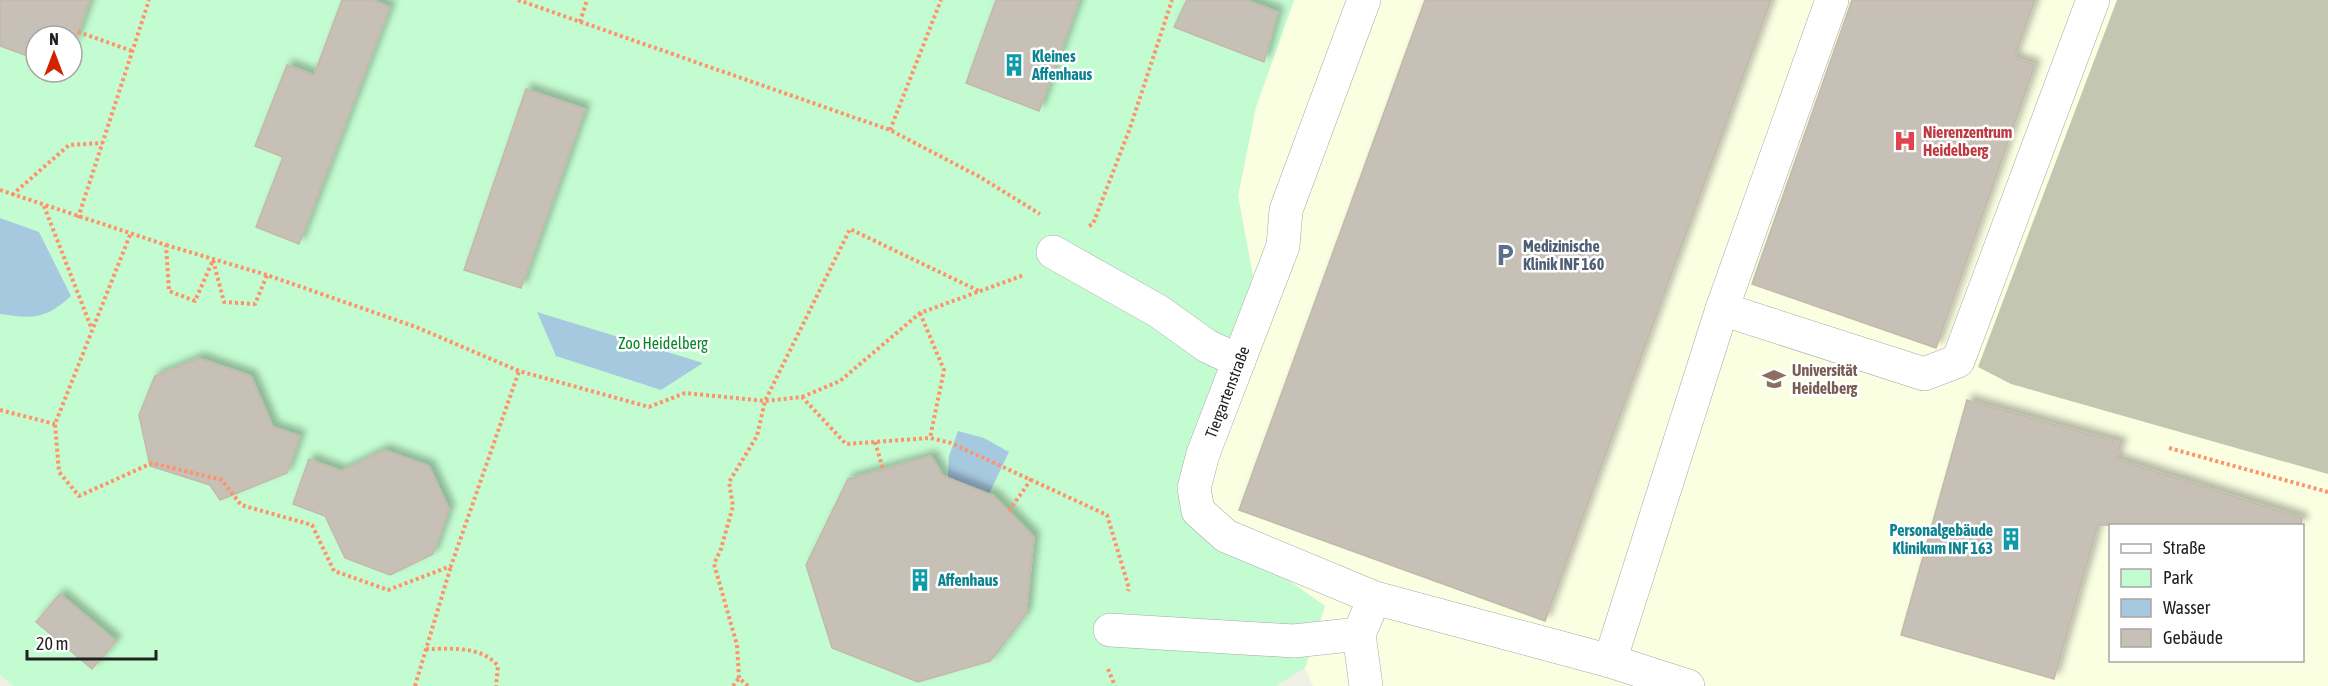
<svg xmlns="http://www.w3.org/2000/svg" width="2328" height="686" font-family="'Asap Condensed',sans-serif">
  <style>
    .education { fill: #faffe2; fill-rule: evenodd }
    .construction { fill: #c3c7b2 }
    .park { fill: #c4fcd1; fill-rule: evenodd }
    .water { fill: #a6c9e0 }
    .building { fill: #c7c0b6; stroke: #c4b9a9; stroke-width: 1.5; filter: url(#shadow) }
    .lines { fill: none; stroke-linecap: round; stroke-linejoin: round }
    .minor-casing { stroke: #a8a8a8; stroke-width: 34 }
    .path { stroke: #ff926b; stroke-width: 4; stroke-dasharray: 3 3; stroke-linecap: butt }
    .minor { stroke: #fff; stroke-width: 33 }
    .labels { text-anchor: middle; stroke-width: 5; stroke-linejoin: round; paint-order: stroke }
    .culture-label { font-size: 16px; font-weight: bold; fill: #0d838f; stroke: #fff; text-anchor: start }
    .health-label { font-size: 16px; font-weight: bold; fill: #be3a42; stroke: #fff; text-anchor: start }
    .service-label { font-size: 16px; font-weight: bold; fill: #4e5e75; stroke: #fff; text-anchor: start }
    .park-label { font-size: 16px; fill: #088627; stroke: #fff }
    .education-label { font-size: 16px; font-weight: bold; fill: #785e54; stroke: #fff; text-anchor: start }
    .street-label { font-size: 16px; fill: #212121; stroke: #fff }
  </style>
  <defs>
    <filter id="shadow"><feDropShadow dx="5.5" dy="-5.5" stdDeviation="3" flood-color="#0004"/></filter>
  </defs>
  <rect width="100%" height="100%" fill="#f1f0e7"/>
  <path class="education" d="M1294,0H2328V686H1313L1305,668L1325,606L1226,536L1187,482L1253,276L1238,196L1256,107ZM2110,526H2302V660H2110Z"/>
  <polygon class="construction" points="2117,0 2328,0 2328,474 2011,384 1978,367"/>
  <path class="park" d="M0,0H1294L1256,107L1238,196L1253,276L1187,482L1226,536L1325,606L1305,668L1276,686H13L0,675ZM36,36H72V72H36Z"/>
  <g class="water">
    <path d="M0,218L39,232L71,296C46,319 33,319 0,314Z"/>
    <polygon points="537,312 703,363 661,390 556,356"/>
    <polygon points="958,431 984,438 1009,452 989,494 948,477 949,456"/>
  </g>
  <g class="building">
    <polygon points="0,0 90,0 72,49 72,36 36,36 36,59 0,46"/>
    <polygon points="342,0 372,0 390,7 299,244 256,227 283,157 255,146 287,65 314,75"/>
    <polygon points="996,0 1079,0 1039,111 966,83"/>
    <polygon points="1187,0 1246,0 1278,12 1264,62 1174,27"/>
    <polygon points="1425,0 1771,0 1545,621 1239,510"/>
    <polygon points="1852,0 2035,0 2014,58 2035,65 1936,348 1752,284"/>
    <polygon points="526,89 585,109 521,288 464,270"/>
    <polygon points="199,358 251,376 273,427 300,436 287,473 220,500 210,485 150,466 139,415 155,376"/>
    <polygon points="1967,400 2121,443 2116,459 2302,518 2301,525 2098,525 2054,679 1901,635"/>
    <polygon points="384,450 429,466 449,509 433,554 390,575 345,558 325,516 293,504 309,459 341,471"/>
    <polygon points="931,456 943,476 994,496 1034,537 1026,614 990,661 918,682 832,648 806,565 848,479"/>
    <polygon points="60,594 116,641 92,669 36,622"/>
  </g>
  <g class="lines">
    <g class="minor-casing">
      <g id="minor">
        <polyline points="1364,0 1286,210 1283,246 1203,454 1194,488 1198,511 1226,536 1375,598 1610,661 1688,686"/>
        <polyline points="1832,0 1722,309 1924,374 1958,361 2093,0"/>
        <polyline points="1053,252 1158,311 1207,346 1239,361"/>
        <polyline points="1110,630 1294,641 1359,634"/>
        <polyline points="1610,661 1722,309"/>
        <polyline points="1366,686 1359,634 1368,613"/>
      </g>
    </g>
    <g class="path">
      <polyline points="518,0 890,130 980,177 1040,214"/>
      <polyline points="580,22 587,0"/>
      <polyline points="78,32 132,51"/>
      <polyline points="890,130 941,0"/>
      <polyline points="0,190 166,245 169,291 195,301 213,260 224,302 255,304 267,275 416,327 519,371 649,407 685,393 765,401 802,397 846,444 930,438 951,443 1107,515 1129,588 1128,591"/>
      <polyline points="12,195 69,145 102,143"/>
      <polyline points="44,206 91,327"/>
      <polyline points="78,218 149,0"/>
      <polyline points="1089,226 1093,224 1130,128 1172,0"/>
      <polyline points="130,235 55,424 59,472 79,496 152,463 222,480 241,505 312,525 334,571 388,590 451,566 519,371"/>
      <polyline points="166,245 267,275"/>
      <polyline points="920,313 944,370 930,438"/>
      <polyline points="802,397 840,381 920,313 1024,275"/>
      <polyline points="0,410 55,424"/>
      <polyline points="875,442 883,469"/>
      <polyline points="2169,448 2328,492"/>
      <polyline points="1009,511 1032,478"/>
      <path d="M426,649C450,649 481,645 498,666L496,686"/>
      <polyline points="1108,669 1115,686"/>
      <polyline points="415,686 451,566"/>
      <polyline points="733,686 739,678"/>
      <polyline points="748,686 739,678 737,645 714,564 721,549 733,506 729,482 757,436 765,401 850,229 979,291"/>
    </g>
    <use href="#minor" class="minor"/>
  </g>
  <defs>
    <g id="building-bare" transform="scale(1.8)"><path d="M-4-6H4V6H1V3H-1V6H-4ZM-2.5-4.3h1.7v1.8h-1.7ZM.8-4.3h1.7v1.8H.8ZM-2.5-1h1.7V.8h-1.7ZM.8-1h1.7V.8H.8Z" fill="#0f9aa8" stroke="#fff" stroke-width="2.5" paint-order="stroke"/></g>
    <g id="hospital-bare" transform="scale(1.8)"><path d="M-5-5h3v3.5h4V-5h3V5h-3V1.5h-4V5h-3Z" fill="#e0444e" stroke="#fff" stroke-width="2.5" paint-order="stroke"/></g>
    <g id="parking-bare" transform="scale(1.8)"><path d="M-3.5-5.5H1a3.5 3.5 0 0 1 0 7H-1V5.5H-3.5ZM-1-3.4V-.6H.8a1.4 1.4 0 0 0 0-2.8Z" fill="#5c6f8a" stroke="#fff" stroke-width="2.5" paint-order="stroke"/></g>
    <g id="university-bare" transform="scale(1.8)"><path d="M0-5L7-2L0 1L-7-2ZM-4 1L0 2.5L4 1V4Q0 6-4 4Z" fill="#8d6e63" stroke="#fff" stroke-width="2.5" paint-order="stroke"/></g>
  </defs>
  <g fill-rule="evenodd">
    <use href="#building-bare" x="1014" y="65"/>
    <use href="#hospital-bare" x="1905" y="141"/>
    <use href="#parking-bare" x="1505" y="255"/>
    <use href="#university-bare" x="1774" y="379"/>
    <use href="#building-bare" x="2011" y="539"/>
    <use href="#building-bare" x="920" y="580"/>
  </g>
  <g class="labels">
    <g class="culture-label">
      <text x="1032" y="62">Kleines<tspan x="1032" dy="18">Affenhaus</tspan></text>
      <text x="1993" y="536" text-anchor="end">Personalgebäude<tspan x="1993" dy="18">Klinikum INF 163</tspan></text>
      <text x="938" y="586">Affenhaus</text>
    </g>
    <g class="health-label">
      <text x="1923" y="138">Nierenzentrum<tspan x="1923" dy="18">Heidelberg</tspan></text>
    </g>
    <g class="service-label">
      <text x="1523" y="252">Medizinische<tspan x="1523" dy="18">Klinik INF 160</tspan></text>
    </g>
    <g class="park-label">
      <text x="663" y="349">Zoo Heidelberg</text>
    </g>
    <g class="education-label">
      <text x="1792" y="376">Universität<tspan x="1792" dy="18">Heidelberg</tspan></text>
    </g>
    <g class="street-label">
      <text transform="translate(1227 392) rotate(-69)" y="6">Tiergartenstraße</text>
    </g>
  </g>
  <rect x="2109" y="524" width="195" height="138" fill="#ffffff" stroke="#a6a6a6" stroke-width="1.5"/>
  <rect x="2121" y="544" width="30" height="9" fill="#ffffff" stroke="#a6a6a6" stroke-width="1.5"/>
  <text x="2163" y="554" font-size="18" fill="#212121">Straße</text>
  <rect x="2121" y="569" width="30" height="18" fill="#c4fcd1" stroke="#a6a6a6" stroke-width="1.5"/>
  <text x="2163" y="584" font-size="18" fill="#212121">Park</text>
  <rect x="2121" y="599" width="30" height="18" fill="#a6c9e0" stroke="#a6a6a6" stroke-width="1.5"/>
  <text x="2163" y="614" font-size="18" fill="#212121">Wasser</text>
  <rect x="2121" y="629" width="30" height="18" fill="#c7c0b6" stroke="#a6a6a6" stroke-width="1.5"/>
  <text x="2163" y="644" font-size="18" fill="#212121">Gebäude</text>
  <g transform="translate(54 54)"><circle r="28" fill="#ffffff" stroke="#a6a6a6" stroke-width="1.5"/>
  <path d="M0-4.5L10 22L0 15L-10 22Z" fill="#d12300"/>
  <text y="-9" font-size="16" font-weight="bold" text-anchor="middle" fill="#212121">N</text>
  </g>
  <path d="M27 650v9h129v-9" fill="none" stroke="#212121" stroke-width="3"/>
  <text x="36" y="650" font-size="18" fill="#212121" stroke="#ffffff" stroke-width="4.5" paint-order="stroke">20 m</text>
</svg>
